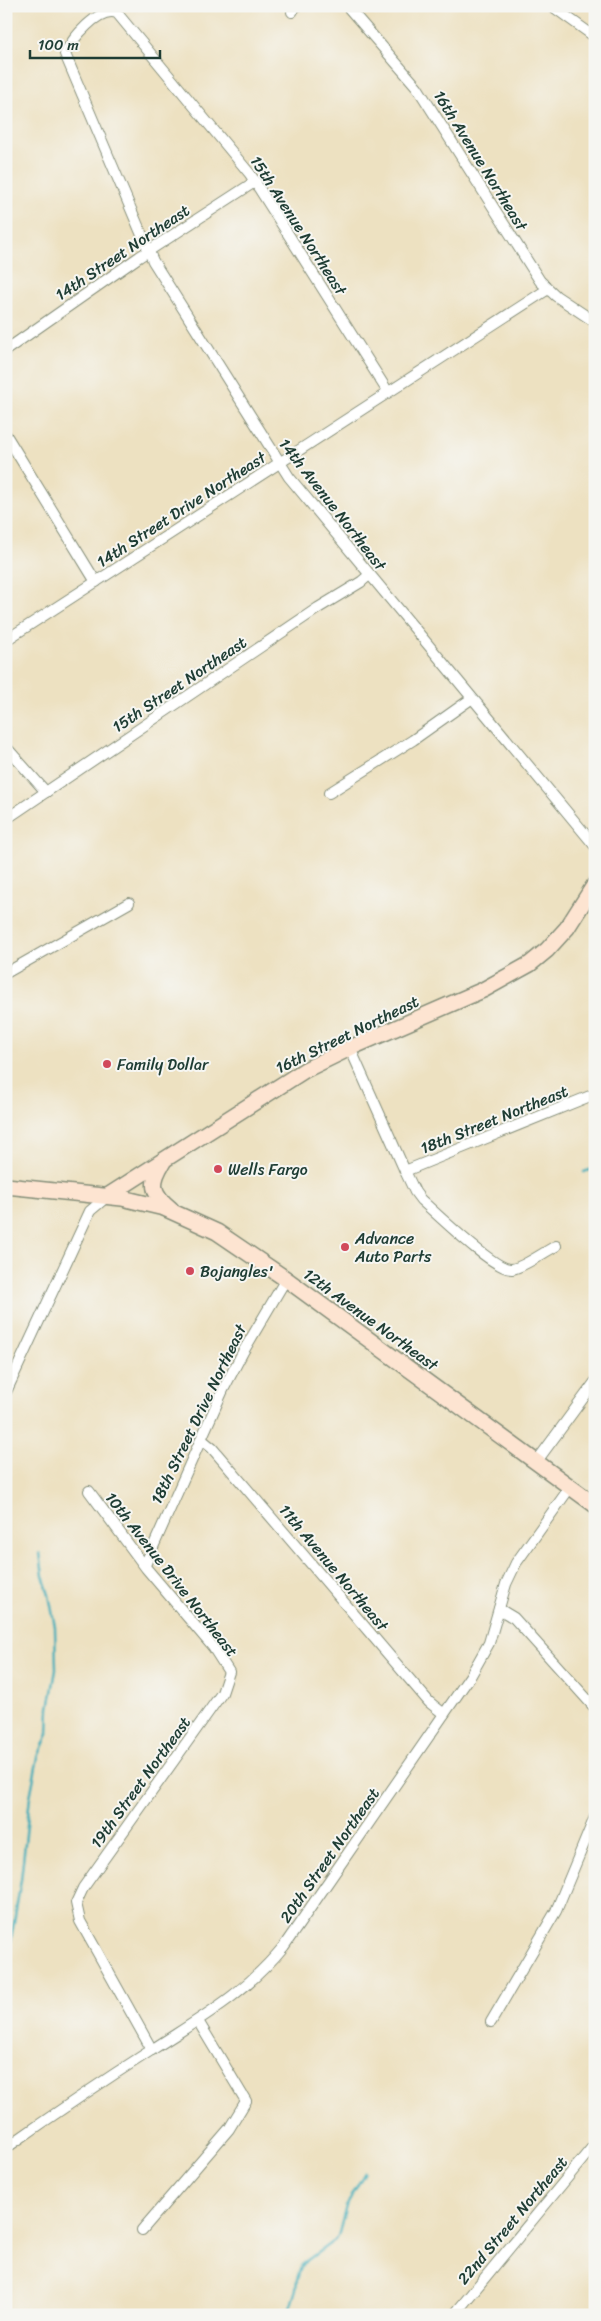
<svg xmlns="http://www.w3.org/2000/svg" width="601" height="2321" font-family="Sriracha,sans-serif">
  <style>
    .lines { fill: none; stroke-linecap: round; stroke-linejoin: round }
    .stream { stroke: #3faeba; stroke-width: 2.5 }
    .street-casing { stroke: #868f7a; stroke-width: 12 }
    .secondary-casing { stroke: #868f7a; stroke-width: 18 }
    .street { stroke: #fff; stroke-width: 10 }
    .secondary { stroke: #fde4d1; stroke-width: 15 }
    .poi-dot { fill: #d1495b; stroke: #f6f6f2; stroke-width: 2 }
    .labels { text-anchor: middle; stroke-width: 4; stroke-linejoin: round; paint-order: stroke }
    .street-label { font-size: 16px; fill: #1f3d34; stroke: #f6f6f2 }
    .poi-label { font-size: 16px; fill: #1f3d34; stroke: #f6f6f2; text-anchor: start }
  </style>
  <rect width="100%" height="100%" fill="#f6f6f2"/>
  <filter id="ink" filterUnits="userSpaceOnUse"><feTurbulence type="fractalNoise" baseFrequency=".02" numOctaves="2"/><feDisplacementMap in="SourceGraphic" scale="10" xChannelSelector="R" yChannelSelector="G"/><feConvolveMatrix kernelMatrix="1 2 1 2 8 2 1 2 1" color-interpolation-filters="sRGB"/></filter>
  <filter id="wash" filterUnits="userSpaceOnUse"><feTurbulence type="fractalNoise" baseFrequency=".0096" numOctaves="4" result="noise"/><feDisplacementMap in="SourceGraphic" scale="20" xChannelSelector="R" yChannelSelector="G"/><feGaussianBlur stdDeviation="1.12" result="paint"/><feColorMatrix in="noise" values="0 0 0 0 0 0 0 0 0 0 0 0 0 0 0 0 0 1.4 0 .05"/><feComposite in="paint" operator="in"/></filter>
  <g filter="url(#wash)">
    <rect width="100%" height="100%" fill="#ede1c1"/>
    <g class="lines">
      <g class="stream">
        <polyline points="584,1172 595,1168"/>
        <polyline points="6,1959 9,1952 21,1880 30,1797 38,1757 48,1734 49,1708 56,1670 55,1627 49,1595 43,1576 40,1553"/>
        <polyline points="288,2315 296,2289 297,2279 302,2264 335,2240 339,2233 346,2206 365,2172"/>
      </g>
    </g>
  </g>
  <g filter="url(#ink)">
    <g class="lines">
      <g class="street-casing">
        <g id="street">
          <polyline points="347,6 417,87 540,281 556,296 595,322"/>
          <polyline points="552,6 595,37"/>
          <polyline points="292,12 296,6"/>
          <polyline points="6,350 139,257 256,181"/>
          <path d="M388,392L250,174L117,13C99,6 72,39 65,54L153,261L289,477L595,846"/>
          <polyline points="6,435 96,582"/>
          <polyline points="6,640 548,289"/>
          <polyline points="6,747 46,792"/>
          <polyline points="329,793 413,740 471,699"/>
          <polyline points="6,819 318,608 361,582 368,576"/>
          <polyline points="6,973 129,903"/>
          <path d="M350,1048L405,1171L415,1192L421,1200C436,1213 495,1271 512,1269C524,1267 544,1252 556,1246"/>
          <polyline points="405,1171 595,1094"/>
          <polyline points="6,1392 90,1211 109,1195"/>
          <polyline points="201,1439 212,1448 429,1702 444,1714"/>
          <polyline points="537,1461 595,1382"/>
          <polyline points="89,1491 146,1568 213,1647 229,1672 222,1693 83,1888 76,1903 80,1921 152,2050"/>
          <polyline points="145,1565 223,1390 243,1352 286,1279"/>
          <polyline points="499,1609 514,1618 595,1708"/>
          <polyline points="491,2022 556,1911 595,1817"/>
          <path d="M6,2148C54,2114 103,2081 153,2049C202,2017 246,1993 284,1946L471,1675L489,1643L506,1584L516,1563L571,1486"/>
          <polyline points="142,2230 229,2129 246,2101 198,2021"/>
          <polyline points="454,2315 595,2144"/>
        </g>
      </g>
      <g class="secondary-casing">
        <g id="secondary">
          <path d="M163,1162C150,1183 151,1193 171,1209"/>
          <polyline points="6,1186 122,1198 164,1208 217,1232 286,1279 595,1505"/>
          <polyline points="109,1195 305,1070 350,1048 483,990 530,964 547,950 567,928 595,884"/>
        </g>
      </g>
      <use href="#street" class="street"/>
      <use href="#secondary" class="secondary"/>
    </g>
  </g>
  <g class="poi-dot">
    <circle cx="107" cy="1064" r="5"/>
    <circle cx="218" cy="1169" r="5"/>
    <circle cx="345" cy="1247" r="5"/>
    <circle cx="190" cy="1271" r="5"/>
  </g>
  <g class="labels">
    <g class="street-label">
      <text transform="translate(481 160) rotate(58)" y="6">16th Avenue Northeast</text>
      <text transform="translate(299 225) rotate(57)" y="6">15th Avenue Northeast</text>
      <text transform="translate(122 252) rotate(-34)" y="6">14th Street Northeast</text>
      <text transform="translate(333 504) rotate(52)" y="6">14th Avenue Northeast</text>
      <text transform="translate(181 509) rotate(-33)" y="6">14th Street Drive Northeast</text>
      <text transform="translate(179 684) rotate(-34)" y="6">15th Street Northeast</text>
      <text transform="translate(347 1034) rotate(-26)" y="6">16th Street Northeast</text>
      <text transform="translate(494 1119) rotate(-22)" y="6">18th Street Northeast</text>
      <text transform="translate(371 1319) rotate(36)" y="6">12th Avenue Northeast</text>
      <text transform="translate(198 1414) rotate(-64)" y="6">18th Street Drive Northeast</text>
      <text transform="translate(334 1567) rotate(50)" y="6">11th Avenue Northeast</text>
      <text transform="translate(172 1574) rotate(52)" y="6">10th Avenue Drive Northeast</text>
      <text transform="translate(140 1782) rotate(-54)" y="6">19th Street Northeast</text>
      <text transform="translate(329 1855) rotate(-55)" y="6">20th Street Northeast</text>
      <text transform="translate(512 2220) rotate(-50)" y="6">22nd Street Northeast</text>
    </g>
    <g class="poi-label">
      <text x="117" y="1070">Family Dollar</text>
      <text x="228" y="1175">Wells Fargo</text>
      <text x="355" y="1244">Advance<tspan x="355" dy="18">Auto Parts</tspan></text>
      <text x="200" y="1277">Bojangles'</text>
    </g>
  </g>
  <rect width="601" height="2321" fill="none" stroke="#f6f6f2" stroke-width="25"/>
  <path d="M30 50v8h130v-8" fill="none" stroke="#1f3d34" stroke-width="2.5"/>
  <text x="38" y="50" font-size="15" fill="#1f3d34" stroke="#f6f6f2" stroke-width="4" paint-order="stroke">100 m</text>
</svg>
